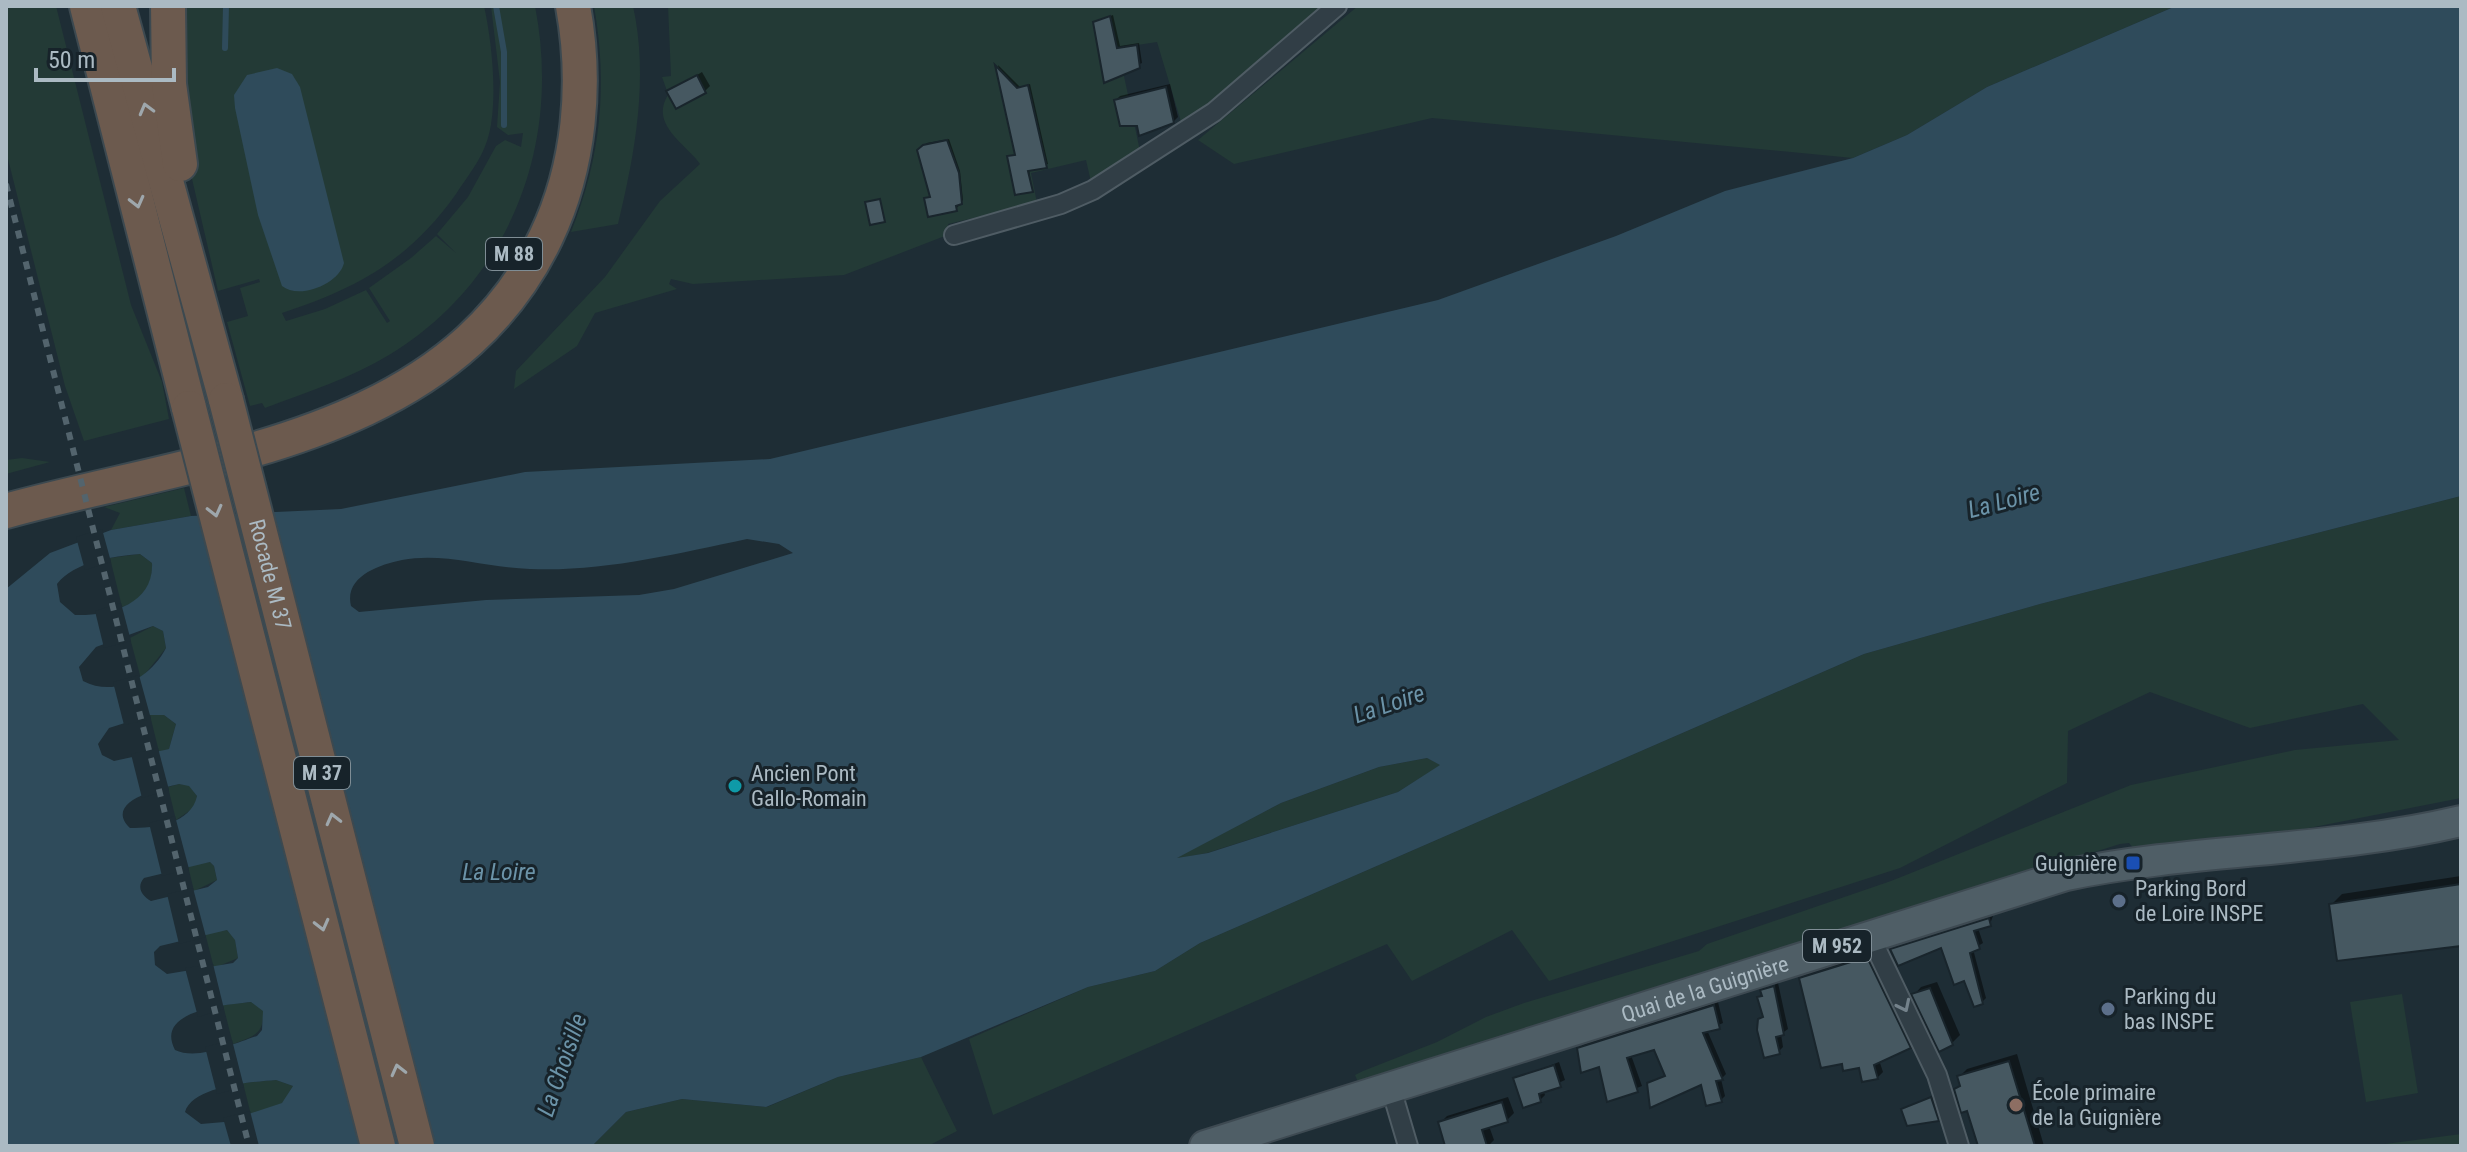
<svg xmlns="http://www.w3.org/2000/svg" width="2467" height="1152" font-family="'Roboto Condensed',sans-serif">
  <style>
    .green { fill: #233a36 }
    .water { fill: #2f4b5b; fill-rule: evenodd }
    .pier { fill: #1e2d35 }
    .shadow { fill: #0007 }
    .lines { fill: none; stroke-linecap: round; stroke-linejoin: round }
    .stream { stroke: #2f4b5b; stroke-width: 6 }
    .building { fill: #465861; stroke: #19252c; stroke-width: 2 }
    .street-casing { stroke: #4f5c64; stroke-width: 22 }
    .primary-casing { stroke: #3e4a52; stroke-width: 34 }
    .highway-casing { stroke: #3c4950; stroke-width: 38 }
    .street { stroke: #313e46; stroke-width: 18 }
    .primary { stroke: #4f5e66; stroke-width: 30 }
    .highway { stroke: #6c5a4e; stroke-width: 34 }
    .rail { stroke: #53646d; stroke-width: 6; stroke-dasharray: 8 8; stroke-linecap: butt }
    .highway-bridge-casing { stroke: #3c4950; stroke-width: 38; stroke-linecap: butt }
    .highway-bridge { stroke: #6c5a4e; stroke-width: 34 }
    .oneway { stroke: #9ea7ac }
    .oneway2 { stroke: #74828b }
    .culture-dot { fill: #0f9aa8; stroke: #17232a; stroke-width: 3 }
    .transit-dot { fill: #1a4fb4; stroke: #17232a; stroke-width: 3 }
    .service-dot { fill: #5c6f8a; stroke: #17232a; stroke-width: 3 }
    .education-dot { fill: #8d6e63; stroke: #17232a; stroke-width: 3 }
    .labels { text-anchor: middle; stroke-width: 6; stroke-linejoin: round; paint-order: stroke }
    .shield { fill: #17232a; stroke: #7f8d95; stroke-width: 2 }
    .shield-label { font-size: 20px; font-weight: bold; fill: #abbac3 }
    .street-label { font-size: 22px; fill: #abbac3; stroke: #17232a }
    .poi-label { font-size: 22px; fill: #abbac3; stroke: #17232a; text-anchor: start }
    .water-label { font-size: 24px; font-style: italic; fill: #6b93a8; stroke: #17232a }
  </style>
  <rect width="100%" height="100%" fill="#1e2d35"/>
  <g class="green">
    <polygon points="6,6 56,6 131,305 162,382 169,419 84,441 65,386 6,151"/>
    <path d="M169,6H484C492,41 499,106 487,141C481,160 467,177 456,194C409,260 358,288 282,313L286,321L325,309L366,290L387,323L390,321L369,288L411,258L436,236L456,253L437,234L468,197L496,146L505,140L521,147L523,133L508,135L497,127L500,82L491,6H535C562,143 511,281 389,355C351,378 307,392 265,408L262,403L250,406L227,322L248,316L240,288L260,282L259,279L218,291L186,153Z"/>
    <path d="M594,6H633C649,78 635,154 618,224L571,232C601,157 608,86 594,6Z"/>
    <path d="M668,6H1328L1182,125L1157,42L1118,48L1140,151L1091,182L1086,160L1031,173L1037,203L948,224L950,234L844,275L693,284L671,279L669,284L677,289L595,313L577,346L514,389L516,371L605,277L660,201L700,164C687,145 649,125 668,95L676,109L706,93L697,75L667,91L662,77L671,76Z"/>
    <polygon points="1358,6 2176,6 1987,87 1907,135 1853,158 1432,118 1234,164 1198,140"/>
    <polygon points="22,458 50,462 6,474 6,460"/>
    <polygon points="184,488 191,516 111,530 120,513 104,507"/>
    <polygon points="2461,496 2461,798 2273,835 2134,849 2129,843 2120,844 1358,1082 1355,1075 1363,1071 1437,1042 1486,1017 1524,1003 1699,951 1707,944 1891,881 2131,785 2295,750 2399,740 2363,704 2250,728 2150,692 2068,731 2067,783 1900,868 1549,981 1512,930 1412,981 1387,944 993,1115 969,1039 1088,987 1155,971 1200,943 1864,654 2040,604"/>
    <path d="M140,554L152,563C153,587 144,599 122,607L110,558Z"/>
    <polygon points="153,626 163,631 166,648 141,679 130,638"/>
    <polygon points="150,715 164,715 176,724 169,749 159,752"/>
    <polygon points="1427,758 1441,765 1398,792 1207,853 1174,859 1281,803 1379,767"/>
    <polygon points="179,784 189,785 197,796 195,807 176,820 168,787"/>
    <polygon points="210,862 214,866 217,880 194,891 188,866"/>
    <polygon points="227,930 235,939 238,958 214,968 205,933"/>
    <polygon points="2402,994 2418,1093 2366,1102 2350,1002"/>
    <path d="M251,1002L263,1010C265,1034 253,1037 233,1044L223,1005Z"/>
    <polygon points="921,1057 957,1131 928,1146 592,1146 626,1112 682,1099 767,1107 838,1077"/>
    <polygon points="276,1080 293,1086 283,1103 251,1115 243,1083"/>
    <polygon points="2461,1134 2461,1146 2370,1146"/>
  </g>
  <g class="water">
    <path d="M2176,6H2461V496L2040,604L1864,654L1200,943L1155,971L1088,987L921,1057L838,1077L766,1107L682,1099L626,1112L592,1146H6V589L50,553L111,530L191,516L341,509L525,472L770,459L1438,300L1616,236L1725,191L1853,158L1907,135L1987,87ZM747,539L779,544L793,553L674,589L639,595L486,600L359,612L351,606C344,577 378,565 402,560C445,552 487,568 530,569C603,572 675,554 747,539ZM140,554L152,563C154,604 110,616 75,615L60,602L57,584C74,562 113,556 140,554ZM153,626L163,631L166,648C151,677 116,698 83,681L79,667L96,647ZM150,715H164L176,724L169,749L114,761L102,755L98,744L109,728ZM1427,758L1440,765L1398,792L1208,853L1177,858L1281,803L1379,767ZM179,784L189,786L197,796C191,824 155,828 130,828C102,801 162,788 179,784ZM210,862L214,866L217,880L208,887L151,901C142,896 136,887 144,878ZM227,930L235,940L238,958L233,963L167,974L155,965L154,952L160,946ZM251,1002L263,1011L262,1030L257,1036C235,1043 198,1061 175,1050C154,1010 226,1005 251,1002ZM276,1080L293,1086L282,1103L224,1122L201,1124L185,1112C193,1086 252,1082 276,1080Z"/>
    <path d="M277,68L292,74L300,87L344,263C339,284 299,300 282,286L258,215L235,108L234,95L247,75Z"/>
  </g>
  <g class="pier">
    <polygon points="102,529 111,562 85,570 76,537"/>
    <polygon points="121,603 131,641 104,648 95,611"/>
    <polygon points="139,675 151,719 124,725 113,682"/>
    <polygon points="158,748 169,790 142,798 131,754"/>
    <polygon points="175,816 189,869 162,876 149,823"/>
    <polygon points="193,888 206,937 179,944 167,894"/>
    <polygon points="213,964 224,1009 198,1017 185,968"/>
    <polygon points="232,1040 244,1087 217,1094 205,1047"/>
    <polygon points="250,1111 259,1146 231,1146 223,1118"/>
  </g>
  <g class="shadow">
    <polygon points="1113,15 1120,46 1139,43 1142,63 1105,80 1095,22"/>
    <polygon points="998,65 1020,87 1030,84 1048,164 1029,169 1032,190 1009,157 1017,154"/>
    <polygon points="702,72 710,86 705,91 669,92"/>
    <polygon points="1170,84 1178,117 1173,122 1138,124 1116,100 1120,96"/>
    <polygon points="949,139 960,171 963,200 956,209 927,199 932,196 919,150 927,143"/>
    <polygon points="2461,876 2461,944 2331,905 2342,894"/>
    <polygon points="1993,916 1990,924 1978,928 1983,943 1973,949 1986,998 1982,1002 1942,946 1892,950"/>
    <polygon points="1872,952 1915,1041 1879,1060 1883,1072 1877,1078 1861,1066 1801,979 1806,973"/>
    <polygon points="1937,982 1960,1035 1952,1043 1914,995 1921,987"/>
    <polygon points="1778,983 1788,1029 1781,1034 1783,1047 1778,1052 1760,1020 1764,1016 1760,997 1762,991"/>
    <polygon points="1718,1002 1723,1023 1707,1030 1726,1074 1721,1079 1725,1096 1721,1100 1702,1083 1675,1075 1655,1047 1631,1055 1642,1086 1609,1099 1600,1065 1579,1048 1584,1044"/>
    <polygon points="2017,1054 2044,1146 1980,1146 1969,1108 1956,1089 1961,1084 1959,1077 1967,1069"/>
    <polygon points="1559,1062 1565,1080 1543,1090 1545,1095 1540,1100 1516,1079"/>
    <polygon points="1936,1094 1942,1115 1938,1119 1903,1109"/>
    <polygon points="1508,1097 1514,1113 1507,1120 1489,1126 1494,1140 1488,1146 1447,1146 1440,1123 1447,1116"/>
  </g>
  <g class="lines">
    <g class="stream">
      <polyline points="496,6 504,52 504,125"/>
      <polyline points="225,48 226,6"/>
    </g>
  </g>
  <g class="building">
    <polygon points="1110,16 1117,48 1137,45 1140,68 1104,83 1093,22"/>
    <polygon points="995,65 1017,88 1028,85 1047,168 1028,171 1033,192 1015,195 1007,156 1015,155"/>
    <polygon points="697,75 706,93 676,109 666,91"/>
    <polygon points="1166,87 1174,123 1139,136 1137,126 1120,126 1114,100"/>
    <polygon points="947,140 959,173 962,204 956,206 957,211 928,217 924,198 930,197 917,150 923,145"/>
    <polygon points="880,199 885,222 870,225 865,202"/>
    <polygon points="2461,884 2461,946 2337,961 2329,904"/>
    <polygon points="1989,918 1991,926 1974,931 1980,949 1970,953 1983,1004 1974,1007 1964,981 1954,985 1941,948 1898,966 1890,949"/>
    <polygon points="1867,957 1911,1048 1874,1065 1878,1079 1862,1082 1859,1068 1843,1071 1842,1064 1821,1068 1799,978"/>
    <polygon points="1774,986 1784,1035 1776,1037 1780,1054 1764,1058 1757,1030 1758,1019 1763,1017 1757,997 1762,996 1760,990"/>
    <polygon points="1930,988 1953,1045 1939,1052 1911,994"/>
    <polygon points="1714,1005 1720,1029 1703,1033 1723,1080 1716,1081 1722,1102 1706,1106 1701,1085 1650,1108 1647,1083 1665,1076 1654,1050 1627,1058 1638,1092 1607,1102 1599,1067 1581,1073 1577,1048"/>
    <polygon points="2009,1061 2035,1146 1978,1146 1967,1111 1961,1113 1954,1089 1960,1086 1957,1076"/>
    <polygon points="1554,1065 1561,1087 1539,1094 1541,1102 1523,1108 1513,1078"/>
    <polygon points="1931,1097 1939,1121 1907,1126 1901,1109"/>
    <polygon points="1502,1102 1508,1122 1482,1130 1487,1146 1445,1146 1438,1122"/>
  </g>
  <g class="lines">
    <g class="street-casing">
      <g id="street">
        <polyline points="954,235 1061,204 1093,190 1214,112 1337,6"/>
        <polyline points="1870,936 1937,1075 1959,1146"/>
        <polyline points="1390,1085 1408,1146"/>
      </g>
    </g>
    <g class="primary-casing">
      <g id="primary">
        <path id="s1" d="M1205,1146L2066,875C2196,848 2331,852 2461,821"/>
      </g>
    </g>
    <g class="highway-casing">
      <g id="highway">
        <polyline points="87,6 189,408"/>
        <polyline points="118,6 226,400"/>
        <polyline points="168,6 169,84 180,164"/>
        <path d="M6,511C200,457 448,442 546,237C580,166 587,83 573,6"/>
      </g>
    </g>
    <use href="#street" class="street"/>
    <use href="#primary" class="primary"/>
    <use href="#highway" class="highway"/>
    <polyline class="rail" points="6,184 249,1146"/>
    <g class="highway-bridge-casing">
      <g id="highway-bridge">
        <path id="s2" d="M226,400L417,1146"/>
        <polyline points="189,408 378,1146"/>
      </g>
    </g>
    <use href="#highway-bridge" class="highway-bridge"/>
  </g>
  <defs><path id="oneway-chevron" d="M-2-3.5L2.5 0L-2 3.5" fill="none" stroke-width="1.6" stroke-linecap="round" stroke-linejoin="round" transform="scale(2)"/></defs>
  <g class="oneway">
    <use href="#oneway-chevron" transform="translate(146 109) rotate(-105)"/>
    <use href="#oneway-chevron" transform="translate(137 202) rotate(76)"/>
    <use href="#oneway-chevron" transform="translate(215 511) rotate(76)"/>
    <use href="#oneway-chevron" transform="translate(333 819) rotate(-104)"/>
    <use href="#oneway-chevron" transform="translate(322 925) rotate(76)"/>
    <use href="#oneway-chevron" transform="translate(398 1070) rotate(-104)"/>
  </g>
  <use class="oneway2" href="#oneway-chevron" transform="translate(1904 1006) rotate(64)"/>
  <circle class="culture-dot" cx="735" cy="786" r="8"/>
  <rect class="transit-dot" x="2125" y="855" width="16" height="16" rx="4"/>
  <g class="service-dot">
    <circle cx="2119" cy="901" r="8"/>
    <circle cx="2108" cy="1009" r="8"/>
  </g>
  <circle class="education-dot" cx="2016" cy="1105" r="8"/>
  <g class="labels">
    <g class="shield">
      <rect x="486" y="238" width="56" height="32" rx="6"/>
      <rect x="294" y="757" width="56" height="32" rx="6"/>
      <rect x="1803" y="930" width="68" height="32" rx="6"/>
    </g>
    <g class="shield-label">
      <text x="514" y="261">M 88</text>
      <text x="322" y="780">M 37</text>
      <text x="1837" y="953">M 952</text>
    </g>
    <g class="street-label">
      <text dy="8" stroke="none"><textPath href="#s2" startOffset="180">Rocade M 37</textPath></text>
      <text dy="8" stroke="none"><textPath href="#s1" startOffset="524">Quai de la Guignière</textPath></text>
    </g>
    <g class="poi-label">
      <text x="751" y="781">Ancien Pont<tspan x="751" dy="25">Gallo-Romain</tspan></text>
      <text x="2117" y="871" text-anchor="end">Guignière</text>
      <text x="2135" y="896">Parking Bord<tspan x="2135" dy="25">de Loire INSPE</tspan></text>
      <text x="2124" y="1004">Parking du<tspan x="2124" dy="25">bas INSPE</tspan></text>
      <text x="2032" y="1100">École primaire<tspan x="2032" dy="25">de la Guignière</tspan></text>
    </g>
    <g class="water-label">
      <text transform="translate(2004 501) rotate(-15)" y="8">La Loire</text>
      <text transform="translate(1389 704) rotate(-19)" y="8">La Loire</text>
      <text x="499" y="880">La Loire</text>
      <text transform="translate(562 1065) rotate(-71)" y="8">La Choisille</text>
    </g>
  </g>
  <rect width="2467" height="1152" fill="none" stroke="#abbac3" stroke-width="16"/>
  <path d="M36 68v12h138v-12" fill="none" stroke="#abbac3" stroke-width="4"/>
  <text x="48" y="68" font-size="24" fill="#abbac3" stroke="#17232a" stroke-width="6" paint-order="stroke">50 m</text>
</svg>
